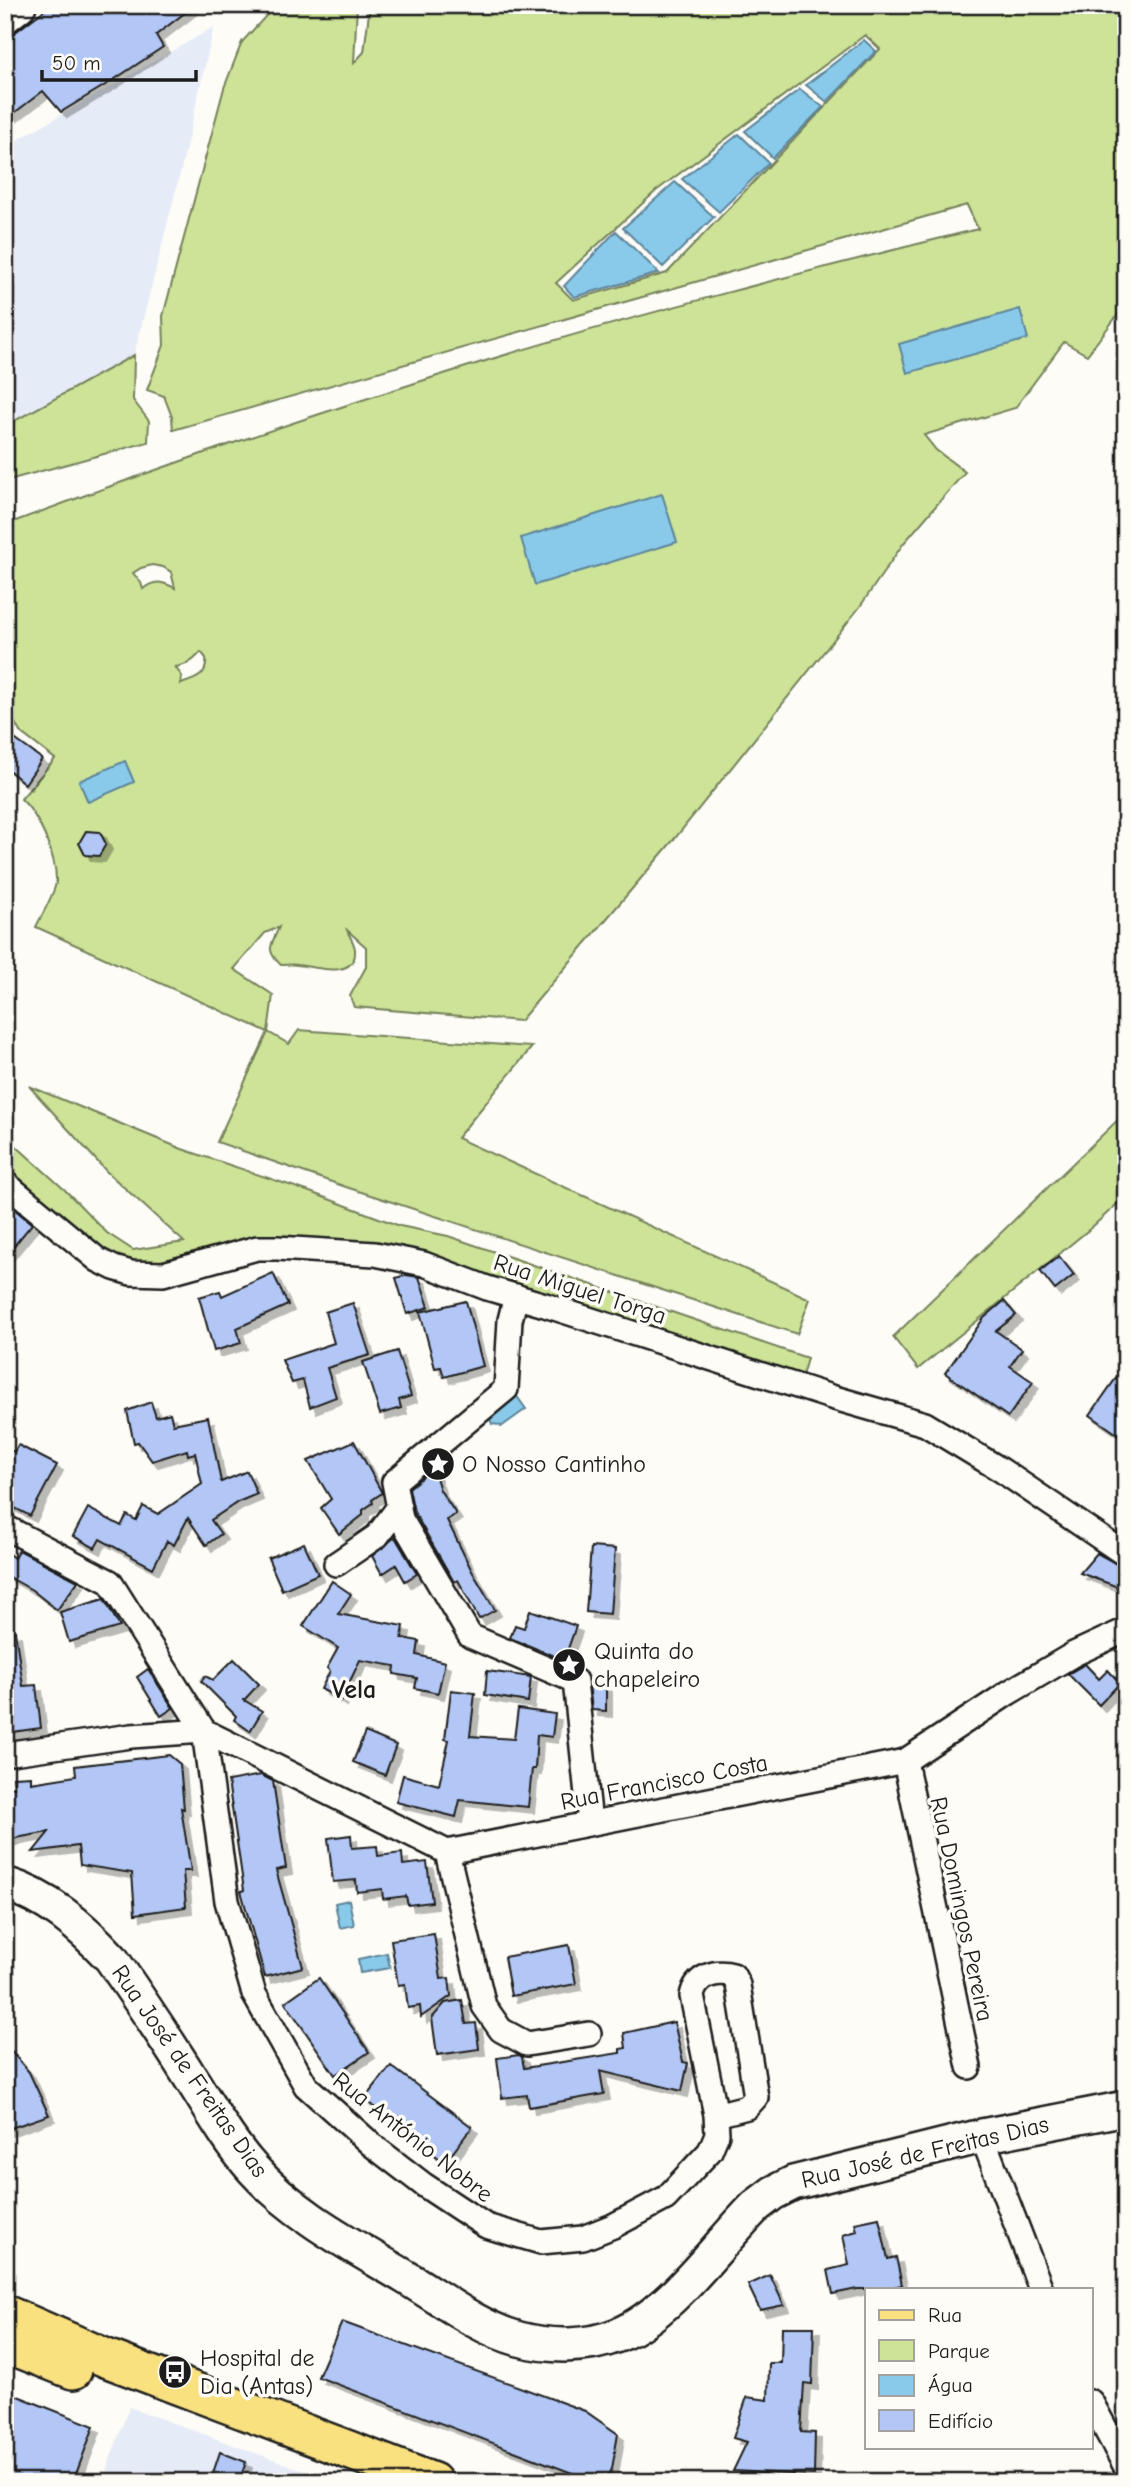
<svg xmlns="http://www.w3.org/2000/svg" width="1131" height="2487" font-family="'Comic Neue',sans-serif">
  <style>
    .built { fill: #e6ecf7 }
    .green { fill: #cce398; stroke: #74805a; stroke-width: 2; fill-rule: evenodd }
    .water { fill: #89caea; stroke: #5d8498; stroke-width: 2 }
    .building { fill: #b2c7f6; stroke: #1c1c1c; stroke-width: 2; filter: url(#shadow) }
    .lines { fill: none; stroke-linecap: round; stroke-linejoin: round }
    .street-casing { stroke: #1c1c1c; stroke-width: 28 }
    .secondary-casing { stroke: #1c1c1c; stroke-width: 38 }
    .primary-casing { stroke: #1c1c1c; stroke-width: 42 }
    .street { stroke: #fdfcf7; stroke-width: 23 }
    .secondary { stroke: #fdfcf7; stroke-width: 33 }
    .primary { stroke: #fae180; stroke-width: 37 }
    .labels { text-anchor: middle; stroke-width: 7; stroke-linejoin: round; paint-order: stroke }
    .street-label { font-size: 24px; fill: #1c1c1c; stroke: #fdfcf7 }
    .poi-label { font-size: 24px; fill: #1c1c1c; stroke: #fdfcf7; text-anchor: start }
    .neighbourhood-label { font-size: 26px; font-weight: bold; fill: #1c1c1c; stroke: #fdfcf7 }
  </style>
  <defs>
    <filter id="shadow"><feDropShadow dx="6" dy="6" stdDeviation="0" flood-color="#0004"/></filter>
  </defs>
  <rect width="100%" height="100%" fill="#fdfcf7"/>
  <filter id="ink" filterUnits="userSpaceOnUse"><feTurbulence type="fractalNoise" baseFrequency=".0143" numOctaves="2"/><feDisplacementMap in="SourceGraphic" scale="14" xChannelSelector="R" yChannelSelector="G"/><feConvolveMatrix kernelMatrix="1 2 1 2 8 2 1 2 1" color-interpolation-filters="sRGB"/></filter>
  <g filter="url(#ink)">
    <g class="built">
      <polygon points="214,27 180,174 134,355 5,426 5,147"/>
      <polygon points="129,2407 325,2478 324,2482 102,2482"/>
    </g>
    <g class="green">
      <path d="M276,5H357L354,63L364,52L370,5H1126V304L1087,355L1064,342L1015,408L924,435L936,450L965,472L903,544L859,608L676,837L520,1021L354,1007L350,996L366,967V947L347,930C349,936 355,943 355,950C357,980 313,967 298,965C292,964 287,965 281,965C264,949 272,945 279,927L265,933L234,969L273,995L268,1032L289,1044L299,1030L532,1047L457,1138L810,1299L797,1334L346,1187L217,1142L268,1032L36,927C41,916 55,893 56,882C57,858 39,815 21,799L55,759L20,732L5,705V525C162,466 321,412 482,362C645,312 812,270 978,229L967,205L173,430L172,417L164,396L147,390L164,345L163,316L224,88L242,42ZM865,35L880,49L667,273L573,300L556,283L656,191ZM152,565L163,567L171,572L175,588C163,582 155,579 143,589L141,583L133,573L141,568ZM201,652L206,658C208,676 196,679 181,684L182,676L175,667C188,665 193,661 201,652Z"/>
      <polygon points="134,355 133,400 149,421 148,442 5,481 5,426"/>
      <polygon points="29,1086 182,1149 310,1192 400,1226 448,1236 807,1358 801,1380 376,1246 163,1268 113,1260 5,1171 5,1136 65,1190 107,1233 133,1250 184,1242 106,1171"/>
      <polygon points="1126,1112 1126,1196 1091,1228 918,1369 893,1337"/>
    </g>
    <g class="water">
      <polygon points="864,40 876,51 827,102 806,85"/>
      <polygon points="800,89 823,107 773,158 745,131"/>
      <polygon points="739,134 769,163 719,212 682,179"/>
      <polygon points="675,182 714,217 663,267 623,228"/>
      <polygon points="616,231 659,273 574,297 564,286"/>
      <polygon points="1020,309 1028,339 907,373 899,344"/>
      <polygon points="662,494 677,542 535,585 521,538"/>
      <polygon points="125,761 134,782 88,802 79,781"/>
      <polygon points="516,1395 526,1409 501,1427 500,1425 492,1424 490,1419 494,1415 492,1413"/>
      <polygon points="349,1900 354,1925 340,1928 335,1903"/>
      <polygon points="387,1953 390,1968 360,1973 358,1959"/>
    </g>
    <g class="building">
      <polygon points="51,5 195,5 156,35 163,47 112,81 61,112 43,91 5,120 5,40"/>
      <polygon points="5,732 42,759 25,784 5,767"/>
      <polygon points="86,831 100,832 106,844 99,856 85,855 79,843"/>
      <polygon points="5,1201 32,1224 5,1257"/>
      <polygon points="1059,1256 1074,1275 1055,1290 1040,1271"/>
      <polygon points="273,1273 288,1305 237,1328 241,1343 214,1351 199,1297 220,1291 222,1296"/>
      <polygon points="406,1275 419,1277 429,1307 407,1314 396,1278"/>
      <polygon points="466,1301 483,1366 444,1377 441,1367 435,1368 420,1312"/>
      <polygon points="1004,1301 1016,1315 996,1331 1022,1349 1010,1366 1033,1382 1008,1417 945,1373 984,1318"/>
      <polygon points="353,1303 370,1355 327,1368 336,1397 310,1407 303,1380 292,1383 282,1360 334,1343 325,1312"/>
      <polygon points="397,1351 411,1396 399,1400 401,1408 380,1414 363,1362"/>
      <polygon points="1126,1364 1126,1440 1090,1415"/>
      <polygon points="151,1402 156,1417 170,1413 173,1424 208,1417 221,1482 247,1471 257,1494 238,1502 211,1520 221,1534 206,1545 188,1518 174,1545 167,1541 153,1568 100,1539 95,1548 73,1536 88,1508 121,1526 127,1515 136,1520 143,1506 158,1514 202,1484 195,1453 188,1455 187,1450 152,1461 138,1442 134,1443 127,1411"/>
      <polygon points="354,1441 382,1493 372,1500 373,1503 363,1510 363,1515 339,1534 321,1508 331,1499 308,1461"/>
      <polygon points="18,1445 57,1465 30,1516 5,1503 5,1447 14,1452"/>
      <polygon points="433,1468 440,1490 456,1514 447,1520 472,1571 495,1610 479,1619 458,1580 454,1582 414,1512 409,1488"/>
      <polygon points="395,1537 417,1574 405,1581 396,1565 382,1574 372,1556"/>
      <polygon points="304,1543 318,1574 282,1590 268,1558"/>
      <polygon points="591,1547 615,1549 610,1614 586,1612"/>
      <polygon points="19,1550 78,1581 57,1610 32,1590 5,1575 5,1551 14,1558"/>
      <polygon points="1097,1553 1126,1569 1126,1590 1080,1573"/>
      <polygon points="332,1581 351,1594 338,1614 404,1626 402,1638 419,1641 417,1655 445,1662 438,1693 415,1688 417,1678 394,1674 395,1666 360,1660 341,1700 321,1689 330,1671 327,1668 338,1648 303,1626"/>
      <polygon points="104,1599 120,1627 69,1642 60,1612"/>
      <polygon points="530,1610 576,1626 564,1660 510,1638 515,1625 524,1628"/>
      <polygon points="15,1631 23,1686 36,1685 41,1728 5,1733 5,1632"/>
      <polygon points="234,1659 259,1684 244,1700 262,1711 250,1731 234,1720 236,1716 201,1681 205,1676 213,1680"/>
      <polygon points="1085,1664 1099,1679 1108,1670 1120,1683 1099,1705 1068,1674"/>
      <polygon points="148,1669 173,1708 161,1716 137,1677"/>
      <polygon points="487,1671 531,1677 528,1702 485,1695"/>
      <polygon points="589,1684 606,1686 606,1711 592,1710"/>
      <polygon points="451,1690 475,1693 470,1736 514,1739 518,1709 555,1714 552,1737 537,1735 535,1769 532,1769 528,1807 460,1800 456,1817 396,1802 403,1775 439,1785 449,1740 445,1739"/>
      <polygon points="365,1732 396,1745 385,1775 353,1762"/>
      <polygon points="169,1755 180,1764 184,1809 181,1808 191,1871 183,1871 186,1907 135,1914 132,1873 80,1865 78,1846 33,1852 49,1832 5,1840 5,1788 14,1787 13,1777 31,1776 31,1783 76,1776 75,1766"/>
      <polygon points="261,1775 273,1781 286,1868 276,1870 303,1967 265,1977 241,1891 244,1890 228,1781"/>
      <polygon points="351,1835 352,1848 377,1846 378,1856 402,1853 403,1865 427,1862 432,1902 408,1905 406,1896 383,1899 382,1889 357,1892 356,1880 333,1882 328,1838"/>
      <polygon points="434,1934 441,1979 449,1978 451,1996 421,2017 420,2006 408,2008 405,1984 398,1985 391,1940"/>
      <polygon points="569,1945 576,1984 511,1996 504,1957"/>
      <polygon points="319,1978 369,2052 335,2075 285,2002"/>
      <polygon points="462,2000 466,2024 476,2023 479,2049 437,2055 432,2018 445,2003"/>
      <polygon points="674,2022 683,2062 688,2063 682,2091 600,2071 604,2094 529,2107 527,2095 502,2098 497,2058 519,2055 522,2057 524,2068 620,2053 620,2049 626,2048 624,2033"/>
      <polygon points="5,2044 29,2072 49,2115 5,2130"/>
      <polygon points="391,2066 472,2127 445,2163 364,2099"/>
      <polygon points="879,2218 888,2259 896,2257 902,2285 884,2289 857,2289 833,2294 828,2270 849,2265 843,2235 857,2231 855,2223"/>
      <polygon points="770,2275 784,2305 760,2310 748,2285"/>
      <polygon points="342,2322 585,2411 618,2434 612,2469 606,2482 596,2482 318,2377"/>
      <polygon points="782,2327 814,2327 812,2384 804,2383 801,2432 815,2433 814,2475 733,2471 747,2442 733,2438 747,2397 768,2400 769,2363 781,2363"/>
      <polygon points="5,2391 94,2426 73,2482 22,2482 5,2475"/>
      <polygon points="220,2452 246,2462 239,2482 210,2482"/>
    </g>
    <g class="lines">
      <g class="street-casing">
        <g id="street">
          <polyline points="5,1183 98,1260 114,1268 131,1273 163,1274 257,1248 277,1248 375,1254 424,1264 487,1288 545,1305 831,1397 925,1424 1001,1470 1126,1555"/>
          <polyline points="516,1296 510,1320 506,1389 394,1482 401,1519 470,1636 575,1681 590,1823"/>
          <path d="M5,1527L110,1582L204,1731L227,1901L254,1994L306,2086L372,2145L424,2185L486,2226L541,2242L583,2238L613,2226L666,2198L710,2151L717,2134L716,2115L747,2107L756,2097L738,1985L733,1975C715,1970 696,1976 692,1996L716,2115"/>
          <polyline points="336,1564 377,1536 399,1507"/>
          <polyline points="204,1731 447,1852 905,1761 1008,1693 1074,1654 1126,1630"/>
          <polyline points="5,1754 131,1736 204,1731"/>
          <polyline points="905,1761 969,2067"/>
          <polyline points="447,1852 484,2006 501,2030 527,2044 589,2034"/>
          <polyline points="982,2136 1041,2289"/>
          <polyline points="1091,2402 1126,2467"/>
        </g>
      </g>
      <g class="secondary-casing">
        <g id="secondary">
          <polyline points="5,16 19,5"/>
          <path d="M5,1884C48,1897 81,1926 111,1958C138,1997 165,2037 190,2077C210,2108 228,2141 253,2169C295,2216 354,2246 407,2278C443,2300 479,2328 519,2339C550,2347 587,2348 618,2335C672,2312 715,2247 756,2206L773,2193L793,2183L982,2136L1126,2108"/>
        </g>
      </g>
      <g class="primary-casing">
        <g id="primary">
          <polyline points="5,2314 106,2358 433,2482"/>
          <polyline points="5,2343 73,2370"/>
        </g>
      </g>
      <use href="#street" class="street"/>
      <use href="#secondary" class="secondary"/>
      <use href="#primary" class="primary"/>
    </g>
  </g>
  <defs>
    <g id="sight-disc" transform="scale(1.75)"><circle r="9.5" fill="#1c1c1c" stroke="#fdfcf7"/><path d="M0-6L1.8-2.2L6-1.7L2.9 1.2L3.7 5.4L0 3.3L-3.7 5.4L-2.9 1.2L-6-1.7L-1.8-2.2Z" fill="#fff"/></g>
    <g id="bus-disc" transform="scale(1.75)"><circle r="9.5" fill="#1c1c1c" stroke="#fdfcf7"/><path d="M-5-6H5V4H4V6H2V4H-2V6H-4V4H-5ZM-3.5-4V0h7V-4ZM-3.5 1.2v1.5H-2V1.2ZM2 1.2v1.5H3.5V1.2Z" fill="#fff"/></g>
  </defs>
  <g fill-rule="evenodd">
    <use href="#sight-disc" x="438" y="1464"/>
    <use href="#sight-disc" x="569" y="1665"/>
    <use href="#bus-disc" x="175" y="2372"/>
  </g>
  <g class="labels">
    <g class="street-label">
      <text transform="translate(580 1289) rotate(18)" y="8">Rua Miguel Torga</text>
      <text transform="translate(664 1782) rotate(-11)" y="8">Rua Francisco Costa</text>
      <text transform="translate(962 1909) rotate(78)" y="8">Rua Domingos Pereira</text>
      <text transform="translate(190 2071) rotate(55)" y="8">Rua José de Freitas Dias</text>
      <text transform="translate(413 2137) rotate(38)" y="8">Rua António Nobre</text>
      <text transform="translate(925 2152) rotate(-13)" y="8">Rua José de Freitas Dias</text>
    </g>
    <g class="poi-label">
      <text x="462" y="1472">O Nosso Cantinho</text>
      <text x="594" y="1659">Quinta do<tspan x="594" dy="28">chapeleiro</tspan></text>
      <text x="200" y="2366">Hospital de<tspan x="200" dy="28">Dia (Antas)</tspan></text>
    </g>
    <g class="neighbourhood-label">
      <text x="354" y="1698">Vela</text>
    </g>
  </g>
  <rect width="1131" height="2487" fill="none" stroke="#fdfcf7" stroke-width="28"/>
  <rect x="14" y="14" width="1103" height="2459" fill="none" stroke="#1c1c1c" stroke-width="2.5" filter="url(#ink)"/>
  <rect x="865" y="2288" width="228" height="161" fill="#fdfcf7" stroke="#a3a29f" stroke-width="2"/>
  <rect x="879" y="2310" width="35" height="10" fill="#fae180" stroke="#a3a29f" stroke-width="2"/>
  <text x="928" y="2322" font-size="21" fill="#1c1c1c">Rua</text>
  <rect x="879" y="2340" width="35" height="21" fill="#cce398" stroke="#a3a29f" stroke-width="2"/>
  <text x="928" y="2358" font-size="21" fill="#1c1c1c">Parque</text>
  <rect x="879" y="2375" width="35" height="21" fill="#89caea" stroke="#a3a29f" stroke-width="2"/>
  <text x="928" y="2392" font-size="21" fill="#1c1c1c">Água</text>
  <rect x="879" y="2410" width="35" height="21" fill="#b2c7f6" stroke="#a3a29f" stroke-width="2"/>
  <text x="928" y="2428" font-size="21" fill="#1c1c1c">Edifício</text>
  <path d="M42 70v10h154v-10" fill="none" stroke="#1c1c1c" stroke-width="3.5"/>
  <text x="52" y="70" font-size="21" fill="#1c1c1c" stroke="#fdfcf7" stroke-width="5" paint-order="stroke">50 m</text>
</svg>
